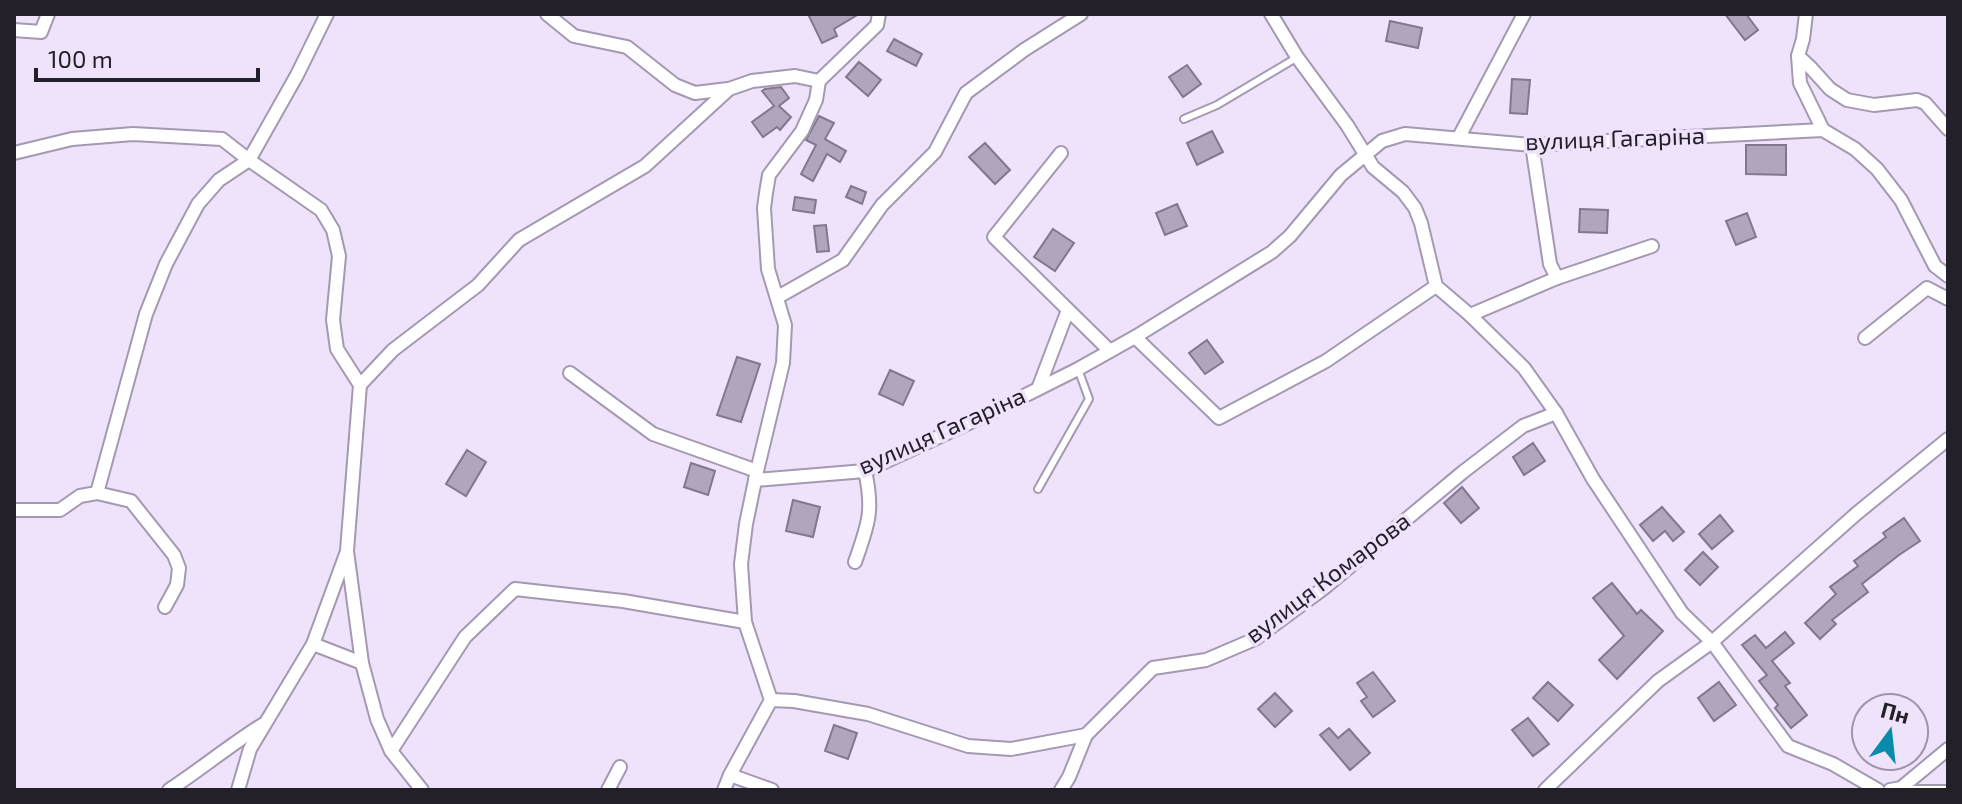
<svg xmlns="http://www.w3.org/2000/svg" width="1962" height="804" font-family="'Exo 2',sans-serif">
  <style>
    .building { fill: #b0a5bd; stroke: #82778e; stroke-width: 2 }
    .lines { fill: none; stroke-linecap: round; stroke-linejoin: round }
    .lane-casing { stroke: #a499b1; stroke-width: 10 }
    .street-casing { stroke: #a499b1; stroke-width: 16 }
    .lane { stroke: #fff; stroke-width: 6 }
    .street { stroke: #fff; stroke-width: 12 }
    .labels { text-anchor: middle; stroke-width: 7; stroke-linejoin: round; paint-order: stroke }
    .street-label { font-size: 24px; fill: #242029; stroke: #efe3fc }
  </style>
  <rect width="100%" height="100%" fill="#efe3fc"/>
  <g class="building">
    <polygon points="808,14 859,14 834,29 837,36 822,43"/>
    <polygon points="1725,14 1746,14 1758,30 1745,40"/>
    <polygon points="1390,21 1422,28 1418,48 1386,41"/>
    <polygon points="894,39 922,54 916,66 887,51"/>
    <polygon points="859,62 881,80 868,96 846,77"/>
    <polygon points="1187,65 1201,84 1183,97 1169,77"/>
    <polygon points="1512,79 1530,80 1527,114 1510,113"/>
    <polygon points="781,87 789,98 779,106 791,117 780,130 777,127 763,137 752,122 774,106 762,91 765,89"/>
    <polygon points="819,116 834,123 825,139 846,151 840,162 827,154 813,181 801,174 816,145 806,140"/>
    <polygon points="1212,131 1223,152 1197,165 1187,143"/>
    <polygon points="985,143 1010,170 995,184 969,157"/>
    <polygon points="1746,145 1786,145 1786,175 1746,174"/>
    <polygon points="851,186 866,192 862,204 846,197"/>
    <polygon points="795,197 816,200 814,213 793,210"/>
    <polygon points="1177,204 1187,226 1165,235 1156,213"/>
    <polygon points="1580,209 1608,210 1607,233 1579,232"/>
    <polygon points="1747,213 1756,237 1736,245 1726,221"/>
    <polygon points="826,225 829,251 817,252 814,226"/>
    <polygon points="1053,229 1074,243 1055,271 1034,257"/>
    <polygon points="1207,340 1223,362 1205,374 1189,353"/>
    <polygon points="737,357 760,364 741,422 717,415"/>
    <polygon points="890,370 914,381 903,405 879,394"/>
    <polygon points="1533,443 1545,461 1524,475 1513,457"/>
    <polygon points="467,450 486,462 466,496 446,484"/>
    <polygon points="691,463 715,471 708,495 684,487"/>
    <polygon points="1462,487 1479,508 1461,523 1444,503"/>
    <polygon points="793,500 820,507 813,537 786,531"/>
    <polygon points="1662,507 1684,532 1673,541 1665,531 1653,541 1640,525"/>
    <polygon points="1720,515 1733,531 1712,549 1699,534"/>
    <polygon points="1904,518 1920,541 1899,555 1862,584 1868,592 1832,620 1836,624 1820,639 1805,623 1836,594 1830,587 1858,566 1854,561 1886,537 1883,533"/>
    <polygon points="1703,552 1718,567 1700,585 1685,570"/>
    <polygon points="1612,583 1637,614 1641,610 1663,631 1617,679 1599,660 1624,636 1593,598"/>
    <polygon points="1785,632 1794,643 1772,661 1790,683 1785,686 1807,715 1791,728 1775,708 1778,705 1759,681 1767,675 1742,645 1755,635 1766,648"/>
    <polygon points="1373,672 1395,701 1373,717 1361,701 1367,697 1357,683"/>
    <polygon points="1548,682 1573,705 1558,721 1533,698"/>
    <polygon points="1719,682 1736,705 1714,721 1698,698"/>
    <polygon points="1275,693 1292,711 1275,727 1258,709"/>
    <polygon points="1528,718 1549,744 1533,756 1512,730"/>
    <polygon points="834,725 857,733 848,759 825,751"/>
    <polygon points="1329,728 1338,738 1349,729 1370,753 1350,770 1320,735"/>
  </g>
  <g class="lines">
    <g class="lane-casing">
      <g id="lane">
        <polyline points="1184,119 1217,105 1296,58"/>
        <polyline points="1038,489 1089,399 1078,369"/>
        <polyline points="1905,789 1948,789"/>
      </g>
    </g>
    <g class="street-casing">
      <g id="street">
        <polyline points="547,14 574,36 627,47 675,85 695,93 728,89"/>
        <polyline points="1271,14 1297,57 1347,125 1373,167 1403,192 1415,208 1421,223 1436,286 1470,315 1557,278 1652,246"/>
        <polyline points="1806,14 1803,39 1798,56 1800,83 1823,130 1855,149 1877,169 1901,200 1935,266 1948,276"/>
        <polyline points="14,30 41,32 48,14"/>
        <polyline points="1798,56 1811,68 1830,89 1847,100 1874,105 1917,100 1925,103 1948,129"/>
        <polyline points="1459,137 1524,14"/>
        <polyline points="1532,145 1550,264 1557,278"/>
        <polyline points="14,153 72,139 133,134 222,139 249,160 321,210 333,230 339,256 333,320 337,349 360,385 347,551 362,663 377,719 391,751 422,790"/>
        <polyline points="1061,153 994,237 1110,351"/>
        <polyline points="778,297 843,260 882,205 935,152 966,93 1024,50 1081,14"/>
        <polyline points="1470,315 1524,368 1556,413 1593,479 1682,613 1712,642 1856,514 1948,439"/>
        <polyline points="1135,337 1219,418 1326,361 1436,286"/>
        <polyline points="1865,338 1927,288 1948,299"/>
        <polyline points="570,373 653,434 757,471"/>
        <polyline points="360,385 393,350 478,285 519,240 645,166 729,89 752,81 795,76 819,81"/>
        <polyline points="1038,389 1068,310"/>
        <polyline points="755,480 865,471 986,415 1078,369 1135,337 1272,252 1290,236 1341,175 1382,141 1405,134 1532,145 1823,130"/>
        <polyline points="97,493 131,501 174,555 179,568 177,585 165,607"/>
        <polyline points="14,510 60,510 80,496 97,493 146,314 166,264 198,204 219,180 249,160 297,75 327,14"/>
        <path d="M855,562C868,525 874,511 865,471"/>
        <polyline points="313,644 362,663"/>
        <polyline points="771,700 794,701 868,714 968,746 1011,749 1086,735 1153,668 1206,660 1255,639 1324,588 1463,472 1523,426 1556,413"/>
        <polyline points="391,751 465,637 515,589 623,601 745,622"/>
        <polyline points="730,775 772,790"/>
        <path d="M169,790C201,769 230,745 262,725"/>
        <polyline points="238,790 250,749 313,644 346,554"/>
        <polyline points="608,790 620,767"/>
        <polyline points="724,790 730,775 771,700 745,622 741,564 746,524 757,471 783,363 785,325 768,269 764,208 766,193 769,175 802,131 816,100 819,81 877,25 879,14"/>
        <polyline points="1061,790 1069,777 1086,735"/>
        <polyline points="1545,790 1658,681 1712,642 1788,746 1833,764 1878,790"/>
        <polyline points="1890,790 1901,788 1948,749"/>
      </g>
    </g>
    <use href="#lane" class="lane"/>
    <use href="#street" class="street"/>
  </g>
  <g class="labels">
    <g class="street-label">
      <text transform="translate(1615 139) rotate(-2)" y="8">вулиця Гагаріна</text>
      <text transform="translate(942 431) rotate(-24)" y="8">вулиця Гагаріна</text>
      <text transform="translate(1328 578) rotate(-37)" y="8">вулиця Комарова</text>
    </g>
  </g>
  <rect width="1962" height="804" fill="none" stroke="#242029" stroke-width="32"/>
  <g transform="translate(1890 732) rotate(15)"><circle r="38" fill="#efe3fc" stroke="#9e95a8" stroke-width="2"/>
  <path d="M0-6L14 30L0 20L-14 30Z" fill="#098cac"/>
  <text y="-12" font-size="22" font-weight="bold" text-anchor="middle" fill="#242029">Пн</text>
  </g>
  <path d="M36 68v12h222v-12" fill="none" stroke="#242029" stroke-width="4"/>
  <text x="48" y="68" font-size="24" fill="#242029" stroke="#efe3fc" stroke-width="6" paint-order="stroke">100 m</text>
</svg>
